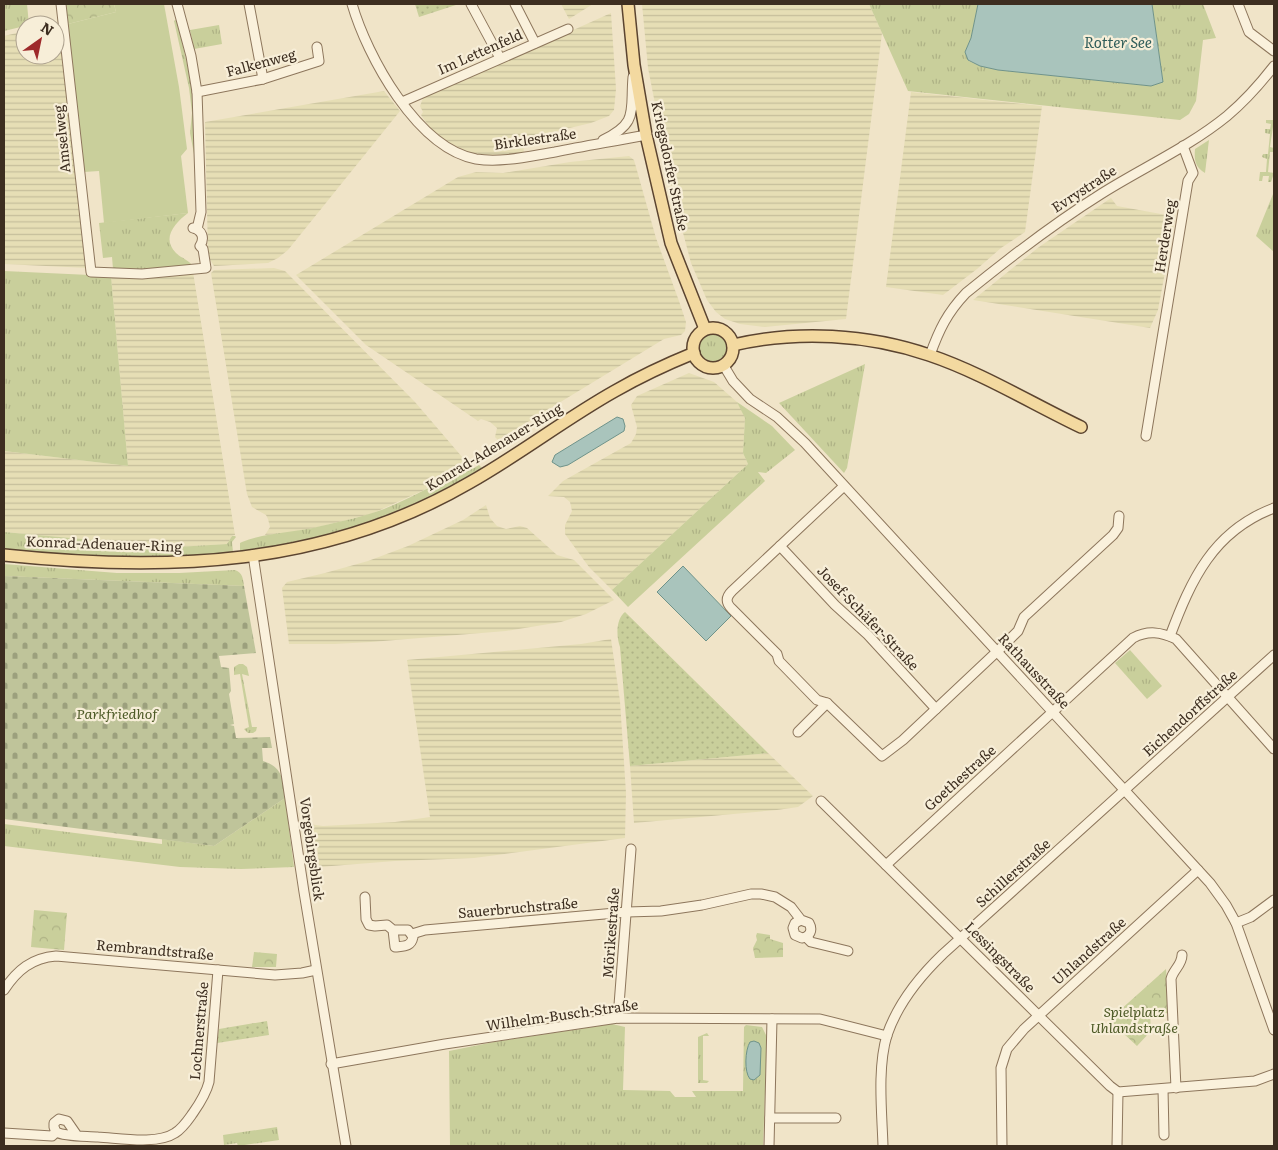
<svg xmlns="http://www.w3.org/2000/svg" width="1278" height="1150" font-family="Literata,serif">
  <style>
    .farmland { fill: url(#farmland-rules) }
    .grass { fill: url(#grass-tufts) }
    .cemetery { fill: url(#cemetery-stones) }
    .park { fill: url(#park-crowns) }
    .garden { fill: url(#garden-dots) }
    .pitch { fill: #c9cf9b }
    .water { fill: #a9c4bc; stroke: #6f938a }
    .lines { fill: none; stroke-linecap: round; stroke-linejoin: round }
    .minor-casing { stroke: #8d765c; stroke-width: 11 }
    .major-casing { stroke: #5b4430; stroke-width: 14 }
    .minor { stroke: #faf1dc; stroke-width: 9 }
    .major { stroke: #f3d9a0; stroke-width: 11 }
    .labels { text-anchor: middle; stroke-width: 4.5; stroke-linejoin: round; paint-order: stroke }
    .street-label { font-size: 14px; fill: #3d2e20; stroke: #f7eed8 }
    .park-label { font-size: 14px; font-style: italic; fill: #4d5a26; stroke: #f7eed8 }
    .water-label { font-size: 15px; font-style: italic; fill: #2f5d5a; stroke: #f7eed8 }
  </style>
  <defs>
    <pattern id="farmland-rules" width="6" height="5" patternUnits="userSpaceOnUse" patternTransform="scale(1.25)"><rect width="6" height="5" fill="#e6deb5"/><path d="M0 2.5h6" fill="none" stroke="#c6bf9b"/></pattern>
    <pattern id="grass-tufts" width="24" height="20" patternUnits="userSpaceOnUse" patternTransform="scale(1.25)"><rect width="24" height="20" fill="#c9cf9b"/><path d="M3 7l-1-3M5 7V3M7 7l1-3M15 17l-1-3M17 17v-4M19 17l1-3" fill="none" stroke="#aeb285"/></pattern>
    <pattern id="cemetery-stones" width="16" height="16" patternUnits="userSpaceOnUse" patternTransform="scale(1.25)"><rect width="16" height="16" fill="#bfc49a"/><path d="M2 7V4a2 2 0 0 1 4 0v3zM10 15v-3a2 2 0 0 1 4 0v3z" fill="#9ca07d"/></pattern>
    <pattern id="park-crowns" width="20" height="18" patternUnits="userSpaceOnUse" patternTransform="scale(1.25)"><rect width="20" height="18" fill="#c9cf9b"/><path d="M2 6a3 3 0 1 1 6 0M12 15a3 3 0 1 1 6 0" fill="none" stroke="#aeb285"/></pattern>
    <pattern id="garden-dots" width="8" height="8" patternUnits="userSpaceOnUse" patternTransform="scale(1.25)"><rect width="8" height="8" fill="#c9cf9b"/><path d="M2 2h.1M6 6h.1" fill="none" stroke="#aeb285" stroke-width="1.8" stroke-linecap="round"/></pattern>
  </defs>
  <rect width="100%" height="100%" fill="#f0e4c8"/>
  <g class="farmland">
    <polygon points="561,4 593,4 569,19"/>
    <polygon points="642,4 869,4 882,33 846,319 765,327 740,324 725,319 716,312 707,300 691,263 673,195 648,68"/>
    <polygon points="611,13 616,89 614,110 609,116 591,123 531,137 525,141 523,145 524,153 494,156 471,153 447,142 430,128 421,115 423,112 420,106 423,98"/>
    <polygon points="60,24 88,268 4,264 4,36 25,31 25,55 55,55 55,25"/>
    <polygon points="384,91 400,111 288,250 278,258 268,263 214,266 209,258 208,254 205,122"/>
    <polygon points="911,92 1042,106 1025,232 1001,248 977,269 943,295 886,287"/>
    <polygon points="629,156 634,160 656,238 679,301 686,322 685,331 681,335 664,339 498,440 495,437 497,428 490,422 481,419 478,421 366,345 296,275 458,177 476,172 503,173 570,162"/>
    <polygon points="1111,198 1117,206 1172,216 1175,218 1158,310 1150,328 973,300 1039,247"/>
    <polygon points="274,268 285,271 415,402 469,465 422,491 371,514 314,528 287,533 265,535 270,527 268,519 266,515 252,507 247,494 211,273 214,270"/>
    <polygon points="193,272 235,535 232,536 227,544 160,548 122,545 81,539 4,532 4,451 128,466 111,276"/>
    <polygon points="689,373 714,382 737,402 742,410 745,418 743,453 748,464 612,590 589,567 565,534 565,525 572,511 570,502 564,497 548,496 563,481 631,443 636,434 637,427 631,405 637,396"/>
    <polygon points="486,505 490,518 497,526 506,529 520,526 527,528 557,555 574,560 614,600 586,614 561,622 506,631 371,642 335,644 289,644 282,588 287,582 325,573 368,561 408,546 463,520"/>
    <polygon points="611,639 620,701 626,793 625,838 474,858 395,861 319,867 317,844 312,844 306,851 301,823 323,826 342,825 395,822 430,817 407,660 581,644"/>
    <polygon points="768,753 813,796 798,807 777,810 634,823 630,766"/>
  </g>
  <g class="grass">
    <polygon points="4,4 27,4 29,25 4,31"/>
    <polygon points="869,4 978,4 971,38 965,52 969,61 980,66 998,70 1151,86 1163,81 1152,4 1203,4 1216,38 1203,40 1196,101 1189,114 1180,120 908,91"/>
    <polygon points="177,19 192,87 196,154 194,154 190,133 192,113 189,88 174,21"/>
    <polygon points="219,25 222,44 194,49 190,30"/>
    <polygon points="1266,120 1274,120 1270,147 1274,148 1274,152 1270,152 1268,172 1274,173 1271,182 1268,182 1269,176 1263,176 1262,181 1259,181 1260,172 1266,172 1267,159 1262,157 1263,154 1268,154 1270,134 1265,133 1265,129 1270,129 1271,124 1266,123"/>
    <path d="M1209,140L1205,173C1195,167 1194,160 1195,149Z"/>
    <polygon points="1273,194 1274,194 1274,252 1256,236"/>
    <path d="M188,213C175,223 161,238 176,253C181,258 187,259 192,265L142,271L113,269L112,257L103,258L99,223Z"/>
    <polygon points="4,271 111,276 128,466 4,451"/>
    <circle cx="713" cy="348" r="15"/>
    <polygon points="865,364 847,468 844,473 779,403"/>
    <polygon points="737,402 772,426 795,450 766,473 758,472 765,481 628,607 612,590 748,464 743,453 745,418"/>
    <path d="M469,465L474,468L479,465L483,469C461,482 438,497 415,506C359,530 300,543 240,551V543L242,542C266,532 295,533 321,526C342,521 363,517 384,509C414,497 441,481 469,465Z"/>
    <polygon points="4,532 82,539 122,545 160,548 227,544 232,536 235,536 236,537 232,542 233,552 200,557 139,560 4,551"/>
    <path d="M4,564L117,573H179L235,570C243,573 243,579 244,586L4,576Z"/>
    <polygon points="1130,650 1162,686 1147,699 1115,663"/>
    <polygon points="239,664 243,664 247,667 249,676 242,674 252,727 257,727 256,731 253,733 248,733 244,729 249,727 240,674 234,675 234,667"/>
    <polygon points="285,798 294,867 241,869 180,867 4,846 4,824 162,844 162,839 214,846"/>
    <polygon points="612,1024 625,1027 623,1090 670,1091 675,1097 696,1097 692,1091 743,1091 744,1027 746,1025 762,1027 767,1037 763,1146 450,1146 449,1051 494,1042"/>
    <polygon points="707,1033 709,1036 703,1036 703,1080 709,1081 707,1083 698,1083 698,1037"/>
    <polygon points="277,1127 279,1140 238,1146 237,1143 224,1145 223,1135"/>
  </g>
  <path class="cemetery" d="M4,576L244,586L256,653L219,656L221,667L229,668L231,691L229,694L234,724L230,725L234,726L236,738L270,737L272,748H262L263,761C283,767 283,780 285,798L214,846L4,819Z"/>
  <g class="park">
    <polygon points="66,4 114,4 116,12 68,24"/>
    <polygon points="34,910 67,913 64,950 31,947"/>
    <polygon points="757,933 770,935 770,939 783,943 783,957 755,958 753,948 757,940 756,936"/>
    <polygon points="254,952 277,954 276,967 252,967"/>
    <polygon points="1166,969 1169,1013 1150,1014 1151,1031 1137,1046 1109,1020"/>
  </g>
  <g class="garden">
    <polygon points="415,4 459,4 419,17"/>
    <path d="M625,612L768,753L630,766L620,647C616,636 616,619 625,612Z"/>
    <polygon points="267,1021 269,1035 217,1043 219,1029"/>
  </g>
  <polygon class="pitch" points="114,4 164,4 179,87 187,149 181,156 188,213 104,223 99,171 84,172 67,32 68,24 116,12"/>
  <g class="water">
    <polygon points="978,4 1152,4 1163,82 1151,86 998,70 980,66 968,60 965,52 971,38"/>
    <polygon points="617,417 623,419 625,426 624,431 568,465 560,467 552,462 555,455"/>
    <polygon points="683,566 731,616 706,641 657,592"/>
    <path d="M754,1041L759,1043L761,1048L760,1075L754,1080L750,1079C744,1072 745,1050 750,1042Z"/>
  </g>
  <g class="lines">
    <g class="minor-casing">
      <g id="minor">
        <path d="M61,4L91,272L142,274L206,268L203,249L200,246C205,238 202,230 193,228"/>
        <polyline points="177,4 191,56 197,92 201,212 197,229"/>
        <polyline points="249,4 263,79"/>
        <path d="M352,4C367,56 417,148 476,159C502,163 530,156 555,152C585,146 615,141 646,135"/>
        <polyline points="471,4 500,58"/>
        <polyline points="515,4 535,43"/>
        <polyline points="1238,4 1249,32 1274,51"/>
        <polyline points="197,92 263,79 319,61 317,47"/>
        <polyline points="402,102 568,29"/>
        <path d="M603,140C639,123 630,111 633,77"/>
        <path d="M930,355C939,330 947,313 966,293C1009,258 1053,224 1101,194C1142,168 1189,147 1227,116C1245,101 1260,84 1274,66"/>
        <polyline points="724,366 733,381 750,399 777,417 805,443 1210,883 1226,905 1236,923 1274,1030"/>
        <polyline points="1146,436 1188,181 1193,173 1183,146"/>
        <path d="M844,486L732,591C725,598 726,603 732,609L777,654L779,661L817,700L827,703L882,756L903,740L1005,644L1018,631L1024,617L1113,535L1118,528L1119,516"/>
        <polyline points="780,546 835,605 868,635 936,709"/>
        <polyline points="253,555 304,892 346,1146"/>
        <path d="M1170,636C1191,580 1213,531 1274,508"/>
        <polyline points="798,732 827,703"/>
        <polyline points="821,801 1110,1086 1118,1092 1255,1081 1274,1074"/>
        <path d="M886,865L1133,638C1148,630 1161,632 1176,639L1274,749"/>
        <path d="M365,897L366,919L369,925L375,926L387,925L393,930H408L413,937C411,947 404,946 395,947L393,930"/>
        <polyline points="1236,923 1251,917 1274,900"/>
        <path d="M412,934L425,930L627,912L661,911L702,905L751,894H761L775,897L791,907L801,920L809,923C813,930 810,937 802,938L795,935L793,928L795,923L801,920"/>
        <polyline points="806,937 811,942 848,951"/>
        <path d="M4,990C17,970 32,958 56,956L275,975L302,973L316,970"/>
        <polyline points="618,1018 631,849"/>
        <polyline points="331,1064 445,1044 618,1018 820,1019 887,1036"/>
        <path d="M1176,1088L1171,979C1173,970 1182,965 1182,955"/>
        <polyline points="1163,1089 1164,1135"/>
        <polyline points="770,1118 836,1118"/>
        <polyline points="4,1133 52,1136 56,1132"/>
        <path d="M76,1134L67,1121L59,1119L54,1123V1127L56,1132C66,1137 86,1136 98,1137C119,1138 157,1145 175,1133C183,1128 188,1120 193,1113C200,1103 206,1094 209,1082L218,970"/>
        <polyline points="769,1146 772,1019"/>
        <path d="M883,1146C882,1113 877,1068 887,1035C898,1003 919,977 943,954L1274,655"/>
        <polyline points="1002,1146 1001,1068 1007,1049 1024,1029 1198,870"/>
        <polyline points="1117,1146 1118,1092"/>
      </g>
    </g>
    <g class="major-casing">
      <g id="major">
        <polyline points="628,4 634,65 646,135 671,243 705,329"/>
        <circle cx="713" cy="348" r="20"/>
        <path d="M733,345C797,330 868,334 929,355C980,372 1031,403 1081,427"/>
        <path d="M4,555C166,572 324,567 469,483C519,455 565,419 615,391C641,376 667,364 694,353"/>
      </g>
    </g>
    <use href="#minor" class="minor"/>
    <use href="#major" class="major"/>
  </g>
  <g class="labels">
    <g class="street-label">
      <text transform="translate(480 52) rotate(-24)" y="5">Im Lettenfeld</text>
      <text transform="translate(261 63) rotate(-15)" y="5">Falkenweg</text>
      <text transform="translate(62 139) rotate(-96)" y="5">Amselweg</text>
      <text transform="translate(535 139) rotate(-8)" y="5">Birklestraße</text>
      <text transform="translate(670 166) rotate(78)" y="5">Kriegsdorfer Straße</text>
      <text transform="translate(1084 189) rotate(-33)" y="5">Evrystraße</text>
      <text transform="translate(1165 236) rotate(-81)" y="5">Herderweg</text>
      <text transform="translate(494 447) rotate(-31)" y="5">Konrad-Adenauer-Ring</text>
      <text transform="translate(104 544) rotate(2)" y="5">Konrad-Adenauer-Ring</text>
      <text transform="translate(868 618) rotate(46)" y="5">Josef-Schäfer-Straße</text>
      <text transform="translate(1034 671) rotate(47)" y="5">Rathausstraße</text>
      <text transform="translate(1190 713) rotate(-42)" y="5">Eichendorffstraße</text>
      <text transform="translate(960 778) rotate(-42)" y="5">Goethestraße</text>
      <text transform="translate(312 849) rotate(82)" y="5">Vorgebirgsblick</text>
      <text transform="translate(1013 873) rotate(-42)" y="5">Schillerstraße</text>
      <text transform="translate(518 908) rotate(-5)" y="5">Sauerbruchstraße</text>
      <text transform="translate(611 933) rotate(-86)" y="5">Mörikestraße</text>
      <text transform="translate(155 950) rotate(5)" y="5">Rembrandtstraße</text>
      <text transform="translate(1089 951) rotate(-42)" y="5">Uhlandstraße</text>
      <text transform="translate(1000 957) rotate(45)" y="5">Lessingstraße</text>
      <text transform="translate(562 1015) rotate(-8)" y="5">Wilhelm-Busch-Straße</text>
      <text transform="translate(199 1031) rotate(-85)" y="5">Lochnerstraße</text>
    </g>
    <g class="park-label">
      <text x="117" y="719">Parkfriedhof</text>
      <text x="1134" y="1017">Spielplatz<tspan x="1134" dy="16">Uhlandstraße</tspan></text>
    </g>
    <g class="water-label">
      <text x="1118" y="48">Rotter See</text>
    </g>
  </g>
  <rect width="1278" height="1150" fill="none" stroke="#3d2e20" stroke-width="10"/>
  <g transform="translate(40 40) rotate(33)"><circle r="24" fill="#f7eed8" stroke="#ada18e"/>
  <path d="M0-4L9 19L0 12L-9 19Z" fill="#9e2a2b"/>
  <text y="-8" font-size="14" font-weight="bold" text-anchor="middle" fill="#3d2e20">N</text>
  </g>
</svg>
